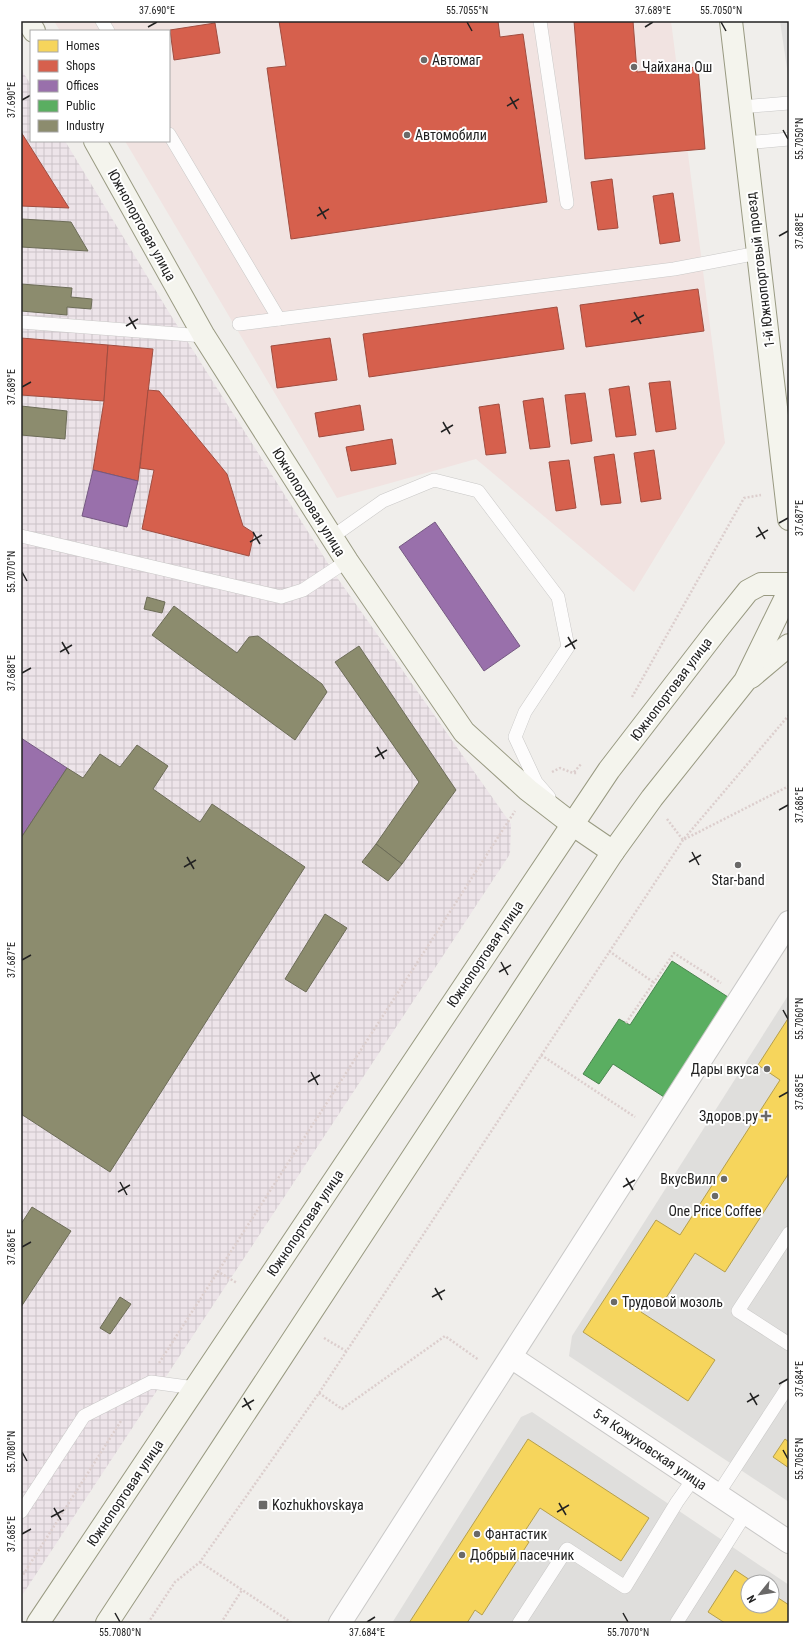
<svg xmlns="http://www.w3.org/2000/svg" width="810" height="1644" font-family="'Roboto Condensed',sans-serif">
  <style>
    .residential { fill: #dfdedc; fill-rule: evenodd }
    .commercial { fill: #f1e3e1 }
    .industrial { fill: url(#industrial-grid) }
    .parking { fill: #e0dfde }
    .homes { fill: #f6d55c; stroke: #b69f4b }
    .shops { fill: #d6604d; stroke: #a04d40 }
    .offices { fill: #9970ab; stroke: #755982 }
    .public { fill: #5aae61; stroke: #49844e }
    .industry { fill: #8c8c6e; stroke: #6c6c57 }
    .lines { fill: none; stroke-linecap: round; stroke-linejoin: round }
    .lane-casing { stroke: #c9c8c7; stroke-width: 14 }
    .street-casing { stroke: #c9c8c7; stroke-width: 24 }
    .secondary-casing { stroke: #999a82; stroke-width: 24 }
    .path { stroke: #dccecd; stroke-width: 2.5; stroke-dasharray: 2 2; stroke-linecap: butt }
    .lane { stroke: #fdfcfc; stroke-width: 13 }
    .street { stroke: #fdfcfc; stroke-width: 22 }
    .secondary { stroke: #f4f4ed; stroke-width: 22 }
    .ticks { fill: none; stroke: #222; stroke-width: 1.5 }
    .poi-dot { fill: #6a6968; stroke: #fff; stroke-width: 1.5 }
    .labels { text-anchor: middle; stroke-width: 4; stroke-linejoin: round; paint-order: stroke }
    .poi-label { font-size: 14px; fill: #222; stroke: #fff; text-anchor: start }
    .street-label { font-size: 14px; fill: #222; stroke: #fff }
    .neatline { fill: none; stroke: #222; stroke-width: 1.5 }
    .ticks-label { font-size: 10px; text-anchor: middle; fill: #222 }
  </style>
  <defs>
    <pattern id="industrial-grid" width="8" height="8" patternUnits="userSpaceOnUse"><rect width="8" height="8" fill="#ede4e9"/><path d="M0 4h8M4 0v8" fill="none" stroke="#cbc3c8"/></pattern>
  </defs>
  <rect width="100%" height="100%" fill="#f0eeeb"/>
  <g class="residential">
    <polygon points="789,994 789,1502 569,1356 572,1336"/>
    <path d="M532,1412L789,1585V1623H392L521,1417ZM748,1582H772V1606H748Z"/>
  </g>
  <polygon class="commercial" points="54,21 671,21 725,443 634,592 476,459 337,498 125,141 169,141 169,31 60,31"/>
  <polygon class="industrial" points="21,69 31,85 31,141 65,141 170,314 336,576 511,824 510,854 21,1597"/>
  <polygon class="parking" points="780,21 789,21 789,82"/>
  <g class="homes">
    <polygon points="789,1017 789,1173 725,1272 695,1253 662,1304 651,1297 641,1312 715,1360 688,1401 583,1332 656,1220 680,1235 780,1080 758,1065"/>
    <polygon points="528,1439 649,1518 621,1561 540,1508 521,1537 529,1542 482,1615 475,1610 467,1623 409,1623"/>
    <polygon points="785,1439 789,1442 789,1468 773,1457"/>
    <polygon points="735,1570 753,1582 748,1582 748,1606 772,1606 772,1594 789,1605 789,1623 725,1623 708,1612"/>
  </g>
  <g class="shops">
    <polygon points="279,21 498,21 500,37 523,34 547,202 291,239 267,68 286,66"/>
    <polygon points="574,21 633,21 637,72 698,67 705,149 585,159"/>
    <polygon points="215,23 220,53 174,60 170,30"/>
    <polygon points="21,132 69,208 21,206"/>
    <polygon points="612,179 618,228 598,230 591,182"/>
    <polygon points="673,193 680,241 660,244 653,196"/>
    <polygon points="698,289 704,331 586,347 580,305"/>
    <polygon points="557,307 564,349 369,377 363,334"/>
    <polygon points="21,338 108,345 104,401 21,395"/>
    <polygon points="330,338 337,380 277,388 271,346"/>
    <polygon points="108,345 153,349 138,481 93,470 104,401"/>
    <polygon points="670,381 676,429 656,432 649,383"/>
    <polygon points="629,386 636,435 616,437 609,389"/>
    <polygon points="148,390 159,391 227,474 243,526 254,533 249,556 142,529 154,470 140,468"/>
    <polygon points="585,393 592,441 571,444 565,395"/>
    <polygon points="543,398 550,447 530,449 523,401"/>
    <polygon points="499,404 506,453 486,455 479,407"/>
    <polygon points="360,405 364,430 319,437 315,413"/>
    <polygon points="392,439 396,464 351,471 346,447"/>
    <polygon points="654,450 661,499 641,502 634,453"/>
    <polygon points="614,454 621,503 601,505 594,457"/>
    <polygon points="569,460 576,508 556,511 549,462"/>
  </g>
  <g class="offices">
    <polygon points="93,470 138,481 127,527 82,516"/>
    <polygon points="435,522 520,646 484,671 399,547"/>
    <polygon points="21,738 67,768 21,838"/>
  </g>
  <polygon class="public" points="672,961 728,997 664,1097 613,1064 599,1084 583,1074 619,1019 630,1025"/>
  <g class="industry">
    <polygon points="22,219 71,222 88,251 21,247"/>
    <polygon points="21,284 72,288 71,297 92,299 91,309 67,307 67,315 21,311"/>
    <polygon points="21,406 67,411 65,439 21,435"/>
    <polygon points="147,597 165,602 162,613 144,609"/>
    <polygon points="174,606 237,653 249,637 258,636 322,684 327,692 295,740 152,635"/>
    <polygon points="359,646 456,790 402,864 376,844 419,782 335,662"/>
    <polygon points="137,745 168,766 153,789 200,822 212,804 305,867 110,1172 21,1114 21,838 67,768 83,778 100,754 120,767"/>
    <polygon points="376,844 402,864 388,881 362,862"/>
    <polygon points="325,914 347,928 306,992 285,979"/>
    <polygon points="32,1207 71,1231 21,1307 21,1224"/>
    <polygon points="120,1297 131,1304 110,1334 100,1328"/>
  </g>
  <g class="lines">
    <g class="lane-casing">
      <g id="lane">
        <polyline points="102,21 108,31"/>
        <polyline points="540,21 567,203"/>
        <polyline points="741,107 789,103"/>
        <polyline points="169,134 279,319"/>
        <polyline points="745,143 789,139"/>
        <polyline points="21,322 204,336"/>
        <polyline points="239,324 674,269 758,253"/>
        <polyline points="21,536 281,597 303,590 347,561"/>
        <polyline points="332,537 383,501 434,480 478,491 558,597 568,647 525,712 515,737 536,782 549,797"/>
        <polyline points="789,1233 738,1311 789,1344"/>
        <polyline points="718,1494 789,1385"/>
        <polyline points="21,1512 84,1416 151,1382 195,1388"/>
        <polyline points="519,1623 567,1549 625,1587 677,1502 694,1478"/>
        <polyline points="678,1623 677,1622 746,1513"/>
      </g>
    </g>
    <g class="street-casing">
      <g id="street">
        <polyline points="511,1357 789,1542"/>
        <polyline points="340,1623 789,922"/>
      </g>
    </g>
    <g class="secondary-casing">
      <g id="secondary">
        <polyline points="28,21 34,31"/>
        <polyline points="731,21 789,519"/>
        <polyline points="95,141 204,336 347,561 464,732 528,790 572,824 613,852"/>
        <polyline points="751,677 789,645"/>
        <polyline points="38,1623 609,770 716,631 748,591 761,584 789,584"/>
        <polyline points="107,1623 613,852 652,798 745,681 789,591"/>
      </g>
    </g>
    <g class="path">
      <polyline points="632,697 744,498 761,495"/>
      <polyline points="552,772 560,768 573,773 577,773"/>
      <polyline points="574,772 582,763"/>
      <polyline points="667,819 683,840 789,786"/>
      <polyline points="609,951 653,982"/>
      <polyline points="626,1023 674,953 721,983"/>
      <polyline points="541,1055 635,1117"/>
      <polyline points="217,1271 237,1283"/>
      <polyline points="324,1338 346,1351"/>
      <polyline points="159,1363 515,811"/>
      <polyline points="319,1393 342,1409 445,1336 479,1360"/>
      <polyline points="200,1562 292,1623"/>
      <polyline points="21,1578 121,1421"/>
      <polyline points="148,1623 175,1582 200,1562 319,1393 683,840 789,715"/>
      <polyline points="221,1623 242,1590"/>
    </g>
    <use href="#lane" class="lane"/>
    <use href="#street" class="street"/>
    <use href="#secondary" class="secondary"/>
  </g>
  <path class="ticks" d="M467,22L472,31M721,22L726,31M148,27L157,22M645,27L653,22M510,97L517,109M22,100L31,95M507,106L519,99M783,130L788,139M319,207L326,219M317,216L329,209M779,236L788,231M634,312L641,324M129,317L136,329M631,322L644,315M126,326L138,319M22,387L31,382M443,422L450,434M441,432L453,425M779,523L788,518M758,527L765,539M253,532L260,544M756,537L768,530M250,542L262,535M22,572L27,581M568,637L575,649M62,642L69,654M565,647L577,640M60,652L72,645M22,673L31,668M377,747L384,759M375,757L387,750M779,810L788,805M692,852L699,865M187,857L194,869M689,862L701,855M184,867L196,860M22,960L31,955M501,962L508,975M499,972L511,965M783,1010L788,1019M311,1072L318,1085M308,1082L320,1075M779,1097L788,1092M626,1178L633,1190M120,1182L127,1195M623,1187L635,1180M118,1192L130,1185M22,1247L31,1242M435,1288L442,1300M432,1297L445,1290M779,1384L788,1379M750,1393L757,1405M244,1398L251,1410M747,1402L759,1395M242,1407L254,1400M783,1450L788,1459M22,1452L27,1461M559,1503L566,1515M54,1508L61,1520M557,1512L569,1505M51,1517L64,1510M22,1534L31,1529M115,1613L120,1622M623,1613L628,1622M367,1622L375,1617"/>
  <g class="poi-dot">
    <circle cx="424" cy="60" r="4"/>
    <circle cx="634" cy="67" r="4"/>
    <circle cx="407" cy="135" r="4"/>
    <circle cx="738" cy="865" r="4"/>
    <circle cx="767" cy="1069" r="4"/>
    <path d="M764 1110h4v4h4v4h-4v4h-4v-4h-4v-4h4z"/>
    <circle cx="724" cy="1179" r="4"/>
    <circle cx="715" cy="1196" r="4"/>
    <circle cx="614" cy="1302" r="4"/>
    <rect x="258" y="1500" width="10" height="10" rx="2"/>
    <circle cx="477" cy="1534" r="4"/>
    <circle cx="462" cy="1555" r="4"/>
  </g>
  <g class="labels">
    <g class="poi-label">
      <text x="432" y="65">Автомаг</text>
      <text x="642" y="72">Чайхана Ош</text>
      <text x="415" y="140">Автомобили</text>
      <text x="738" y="885" text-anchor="middle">Star-band</text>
      <text x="759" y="1074" text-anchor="end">Дары вкуса</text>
      <text x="758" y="1121" text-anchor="end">Здоров.ру</text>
      <text x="716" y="1184" text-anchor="end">ВкусВилл</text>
      <text x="715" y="1216" text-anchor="middle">One Price Coffee</text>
      <text x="622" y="1307">Трудовой мозоль</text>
      <text x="272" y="1510">Kozhukhovskaya</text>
      <text x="485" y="1539">Фантастик</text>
      <text x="470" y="1560">Добрый пасечник</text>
    </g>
    <g class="street-label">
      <text transform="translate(142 225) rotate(61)" y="5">Южнопортовая улица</text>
      <text transform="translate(760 270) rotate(-97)" y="5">1-й Южнопортовый проезд</text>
      <text transform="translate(309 502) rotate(58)" y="5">Южнопортовая улица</text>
      <text transform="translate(671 689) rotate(-53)" y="5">Южнопортовая улица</text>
      <text transform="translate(485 954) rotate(-56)" y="5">Южнопортовая улица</text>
      <text transform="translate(305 1223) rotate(-56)" y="5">Южнопортовая улица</text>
      <text transform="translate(650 1449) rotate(34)" y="5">5-я Кожуховская улица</text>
      <text transform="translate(125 1493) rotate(-56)" y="5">Южнопортовая улица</text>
    </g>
  </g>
  <rect width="810" height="1644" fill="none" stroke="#ffffff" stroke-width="44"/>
  <rect x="30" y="30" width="140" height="112" fill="#ffffff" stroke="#a7a7a7"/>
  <rect x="38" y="40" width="20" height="12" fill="#f6d55c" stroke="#a7a7a7"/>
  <text x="66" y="50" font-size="12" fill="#222222">Homes</text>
  <rect x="38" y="60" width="20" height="12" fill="#d6604d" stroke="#a7a7a7"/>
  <text x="66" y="70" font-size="12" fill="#222222">Shops</text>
  <rect x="38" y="80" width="20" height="12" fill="#9970ab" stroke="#a7a7a7"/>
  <text x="66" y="90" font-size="12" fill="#222222">Offices</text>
  <rect x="38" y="100" width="20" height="12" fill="#5aae61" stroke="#a7a7a7"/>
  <text x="66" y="110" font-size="12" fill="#222222">Public</text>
  <rect x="38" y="120" width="20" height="12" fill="#8c8c6e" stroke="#a7a7a7"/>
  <text x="66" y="130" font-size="12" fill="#222222">Industry</text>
  <g transform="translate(760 1594) rotate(240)"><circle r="19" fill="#ffffff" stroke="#a7a7a7"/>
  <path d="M0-3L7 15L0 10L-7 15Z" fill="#6a6968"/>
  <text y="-6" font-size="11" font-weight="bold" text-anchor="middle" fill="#222222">N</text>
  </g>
  <rect x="22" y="22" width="766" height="1600" class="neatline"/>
  <g class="ticks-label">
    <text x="157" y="14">37.690°E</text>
    <text x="467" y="14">55.7055°N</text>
    <text x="653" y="14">37.689°E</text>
    <text x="721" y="14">55.7050°N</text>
    <text transform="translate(11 100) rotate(-90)" y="4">37.690°E</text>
    <text transform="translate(799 139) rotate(-90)" y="4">55.7050°N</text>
    <text transform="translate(799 231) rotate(-90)" y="4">37.688°E</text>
    <text transform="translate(11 387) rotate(-90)" y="4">37.689°E</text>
    <text transform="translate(799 518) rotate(-90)" y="4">37.687°E</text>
    <text transform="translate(11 572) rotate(-90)" y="4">55.7070°N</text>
    <text transform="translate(11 673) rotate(-90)" y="4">37.688°E</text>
    <text transform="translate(799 805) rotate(-90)" y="4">37.686°E</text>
    <text transform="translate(11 960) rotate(-90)" y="4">37.687°E</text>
    <text transform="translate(799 1019) rotate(-90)" y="4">55.7060°N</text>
    <text transform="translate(799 1092) rotate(-90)" y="4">37.685°E</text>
    <text transform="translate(11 1247) rotate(-90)" y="4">37.686°E</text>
    <text transform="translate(799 1379) rotate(-90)" y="4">37.684°E</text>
    <text transform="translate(11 1452) rotate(-90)" y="4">55.7080°N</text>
    <text transform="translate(799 1459) rotate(-90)" y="4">55.7065°N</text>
    <text transform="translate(11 1534) rotate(-90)" y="4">37.685°E</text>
    <text x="120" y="1636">55.7080°N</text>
    <text x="367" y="1636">37.684°E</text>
    <text x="628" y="1636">55.7070°N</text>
  </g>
</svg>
